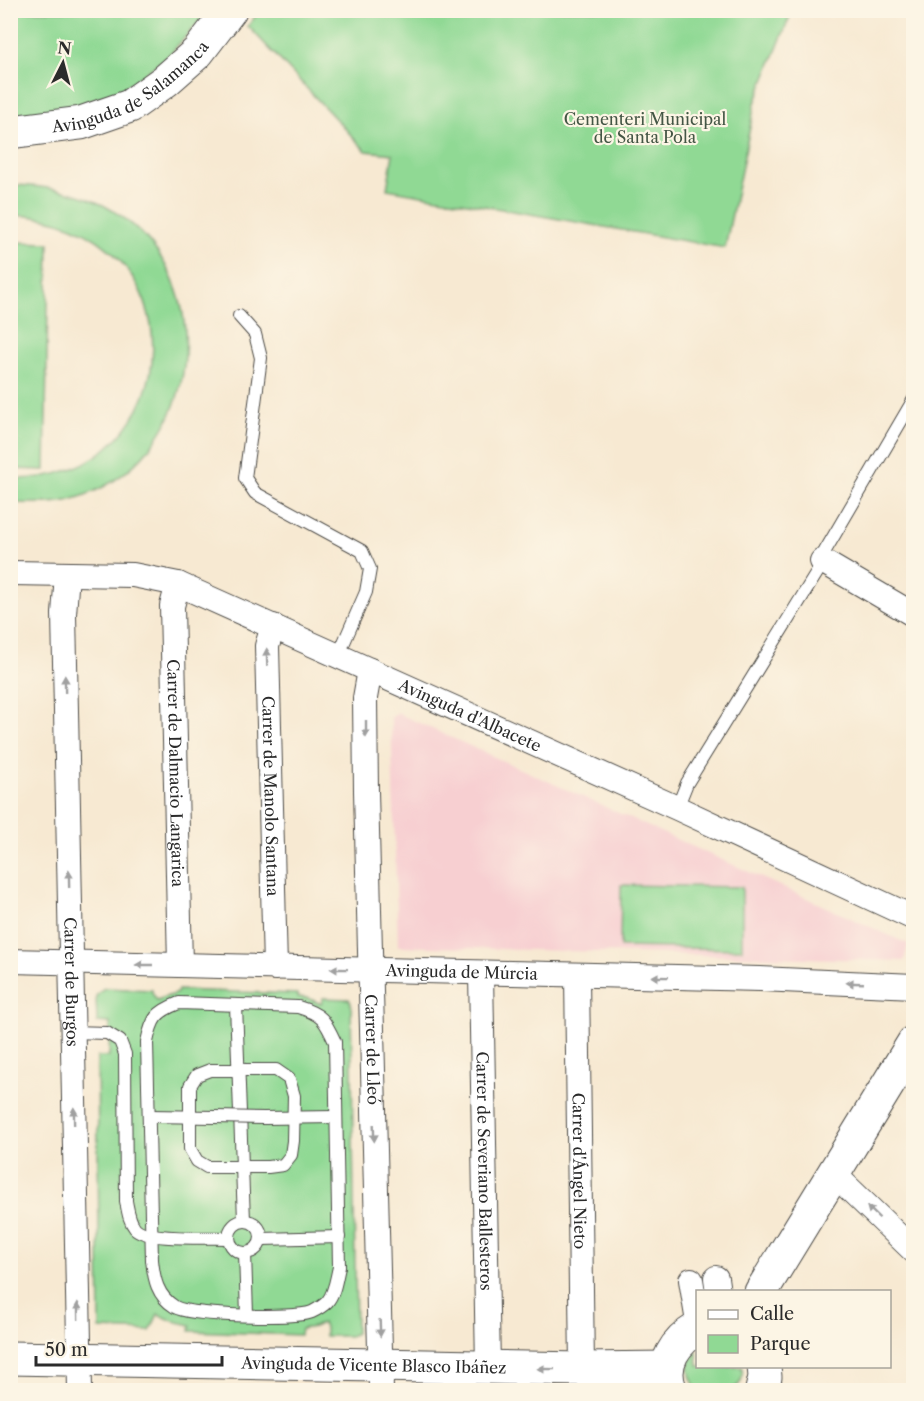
<svg xmlns="http://www.w3.org/2000/svg" width="924" height="1401" font-family="'Libre Caslon Text',serif">
  <style>
    .built { fill: #f7cfd1 }
    .green { fill: #90d994; stroke: #5e8260; stroke-width: 1.5 }
    .lines { fill: none; stroke-linecap: round; stroke-linejoin: round }
    .lane-casing { stroke: #4a4844; stroke-width: 14 }
    .street-casing { stroke: #4a4844; stroke-width: 26 }
    .secondary-casing { stroke: #4a4844; stroke-width: 35 }
    .lane { stroke: #fff; stroke-width: 12 }
    .street { stroke: #fff; stroke-width: 24 }
    .secondary { stroke: #fff; stroke-width: 33 }
    .lane-bridge-casing { stroke: #4a4844; stroke-width: 14; stroke-linecap: butt }
    .lane-bridge { stroke: #fff; stroke-width: 12 }
    .oneway { fill: #a0a0a0 }
    .labels { text-anchor: middle; stroke-width: 4.5; stroke-linejoin: round; paint-order: stroke }
    .street-label { font-size: 16px; fill: #2b2b2b; stroke: #fcf5e5 }
    .park-label { font-size: 16px; fill: #445645; stroke: #fcf5e5 }
  </style>
  <rect width="100%" height="100%" fill="#fcf5e5"/>
  <filter id="ink" filterUnits="userSpaceOnUse"><feTurbulence type="fractalNoise" baseFrequency=".0167" numOctaves="2"/><feDisplacementMap in="SourceGraphic" scale="12" xChannelSelector="R" yChannelSelector="G"/><feConvolveMatrix kernelMatrix="1 2 1 2 8 2 1 2 1" color-interpolation-filters="sRGB"/></filter>
  <filter id="wash" filterUnits="userSpaceOnUse"><feTurbulence type="fractalNoise" baseFrequency=".008" numOctaves="4" result="noise"/><feDisplacementMap in="SourceGraphic" scale="24" xChannelSelector="R" yChannelSelector="G"/><feGaussianBlur stdDeviation="1.35" result="paint"/><feColorMatrix in="noise" values="0 0 0 0 0 0 0 0 0 0 0 0 0 0 0 0 0 1.4 0 .05"/><feComposite in="paint" operator="in"/></filter>
  <g filter="url(#wash)">
    <rect width="100%" height="100%" fill="#f7e9d2"/>
    <polygon class="built" points="397,713 908,944 904,961 398,946 391,718"/>
    <g class="green">
      <polygon points="260,10 792,10 792,11 755,103 725,248 387,189 393,154 366,151 248,26"/>
      <polygon points="10,11 209,11 167,57 123,89 65,110 11,117"/>
      <path d="M11,185C43,186 74,190 103,205C228,270 206,463 70,500C51,505 30,503 11,503V479C196,481 204,220 11,215Z"/>
      <polygon points="11,242 49,243 45,470 11,469"/>
      <polygon points="621,885 742,887 742,949 620,947"/>
      <polygon points="104,988 152,990 152,993 157,1000 177,993 178,990 297,994 297,997 308,998 321,1004 323,998 349,999 351,1003 356,1333 350,1336 325,1336 325,1327 322,1323 314,1327 301,1329 300,1335 190,1331 191,1325 173,1321 158,1314 150,1331 100,1329 97,1057 109,1057 110,1023 97,1022 96,996"/>
      <path d="M697,1351L698,1366L742,1367C746,1397 718,1391 698,1390C689,1379 684,1362 697,1351Z"/>
    </g>
  </g>
  <g filter="url(#ink)">
    <g class="lines">
      <g class="lane-casing">
        <g id="lane">
          <polyline points="239,316 255,334 261,358 245,478 255,493 362,551 370,569 366,592 338,656"/>
          <polyline points="677,808 687,783 818,571 825,551 914,399"/>
          <path d="M179,1003L298,1007C322,1014 325,1020 335,1042L339,1267C336,1279 335,1293 327,1302C324,1305 316,1310 312,1312C295,1319 190,1316 175,1307C157,1296 154,1279 152,1260L147,1042C152,1018 156,1012 179,1003Z"/>
          <polyline points="236,1005 244,1220"/>
          <path d="M72,1032L107,1033L120,1041L125,1054L126,1201C128,1211 129,1221 135,1228C146,1241 209,1237 228,1238"/>
          <polygon points="210,1070 276,1070 289,1079 294,1096 293,1141 291,1155 283,1165 268,1167 207,1167 197,1161 190,1149 190,1086 197,1075"/>
          <polyline points="149,1116 215,1117"/>
          <polyline points="264,1118 336,1117"/>
          <circle cx="245" cy="1237" r="16"/>
          <polyline points="262,1239 339,1237"/>
          <polyline points="245,1253 247,1315"/>
        </g>
      </g>
      <g class="street-casing">
        <g id="street">
          <polyline points="822,561 914,615"/>
          <path id="s1" d="M10,573L133,575L178,584L677,808L914,918"/>
          <path id="s2" d="M67,574L64,614L80,1390"/>
          <path id="s3" d="M178,584L172,606L180,965"/>
          <path id="s4" d="M273,626L267,646L275,968"/>
          <path id="s5" d="M370,670L365,698L366,791L381,1390"/>
          <path id="s6" d="M10,961L760,979L914,986"/>
          <path id="s7" d="M481,973L488,1368"/>
          <path id="s8" d="M577,975L582,1369"/>
          <polyline points="833,1173 914,1251"/>
          <polyline points="716,1278 718,1292"/>
          <polyline points="691,1280 698,1322"/>
        </g>
      </g>
      <g class="secondary-casing">
        <g id="secondary">
          <path id="s9" d="M10,132L81,123L130,106L165,81L198,52L230,10"/>
          <polyline points="761,1292 914,1042"/>
          <path id="s10" d="M10,1358L582,1369L667,1368"/>
          <path d="M670,1389C660,1363 676,1341 698,1328"/>
          <polyline points="762,1390 765,1377 764,1366"/>
        </g>
      </g>
      <use href="#lane" class="lane"/>
      <use href="#street" class="street"/>
      <use href="#secondary" class="secondary"/>
      <g class="lane-bridge-casing">
        <polyline id="lane-bridge" points="215,1117 264,1118"/>
      </g>
      <use href="#lane-bridge" class="lane-bridge"/>
    </g>
    <defs><path id="oneway-solid" d="M-6-.8H1V-3.2L6.5 0L1 3.2V.8H-6Z" transform="scale(1.5)"/></defs>
    <g class="oneway">
      <use href="#oneway-solid" transform="translate(267 657) rotate(-92)"/>
      <use href="#oneway-solid" transform="translate(65 684) rotate(-91)"/>
      <use href="#oneway-solid" transform="translate(366 729) rotate(90)"/>
      <use href="#oneway-solid" transform="translate(69 879) rotate(-91)"/>
      <use href="#oneway-solid" transform="translate(144 965) rotate(-180)"/>
      <use href="#oneway-solid" transform="translate(339 969) rotate(-179)"/>
      <use href="#oneway-solid" transform="translate(660 977) rotate(-179)"/>
      <use href="#oneway-solid" transform="translate(855 983) rotate(-178)"/>
      <use href="#oneway-solid" transform="translate(74 1116) rotate(-91)"/>
      <use href="#oneway-solid" transform="translate(374 1133) rotate(88)"/>
      <use href="#oneway-solid" transform="translate(873 1212) rotate(-136)"/>
      <use href="#oneway-solid" transform="translate(78 1311) rotate(-91)"/>
      <use href="#oneway-solid" transform="translate(380 1328) rotate(88)"/>
      <use href="#oneway-solid" transform="translate(546 1369) rotate(-179)"/>
    </g>
  </g>
  <g class="labels">
    <g class="street-label">
      <text dy="6" stroke="none"><textPath href="#s9" startOffset="132">Avinguda de Salamanca</textPath></text>
      <text dy="6" stroke="none"><textPath href="#s1" startOffset="489">Avinguda d'Albacete</textPath></text>
      <text dy="6" stroke="none"><textPath href="#s3" startOffset="190">Carrer de Dalmacio Langarica</textPath></text>
      <text dy="6" stroke="none"><textPath href="#s4" startOffset="171">Carrer de Manolo Santana</textPath></text>
      <text dy="6" stroke="none"><textPath href="#s6" startOffset="452">Avinguda de Múrcia</textPath></text>
      <text dy="6" stroke="none"><textPath href="#s2" startOffset="408">Carrer de Burgos</textPath></text>
      <text dy="6" stroke="none"><textPath href="#s5" startOffset="380">Carrer de Lleó</textPath></text>
      <text dy="6" stroke="none"><textPath href="#s7" startOffset="198">Carrer de Severiano Ballesteros</textPath></text>
      <text dy="6" stroke="none"><textPath href="#s8" startOffset="196">Carrer d'Ángel Nieto</textPath></text>
      <text dy="6" stroke="none"><textPath href="#s10" startOffset="364">Avinguda de Vicente Blasco Ibáñez</textPath></text>
    </g>
    <g class="park-label">
      <text x="645" y="125">Cementeri Municipal<tspan x="645" dy="18">de Santa Pola</tspan></text>
    </g>
  </g>
  <rect width="924" height="1401" fill="none" stroke="#fcf5e5" stroke-width="36"/>
  <rect x="696" y="1290" width="195" height="78" fill="#fcf5e5" stroke="#a8a49b" stroke-width="1.5"/>
  <rect x="708" y="1310" width="30" height="9" fill="#ffffff" stroke="#a8a49b" stroke-width="1.5"/>
  <text x="750" y="1320" font-size="18" fill="#2b2b2b">Calle</text>
  <rect x="708" y="1335" width="30" height="18" fill="#90d994" stroke="#a8a49b" stroke-width="1.5"/>
  <text x="750" y="1350" font-size="18" fill="#2b2b2b">Parque</text>
  <g transform="translate(63 63) rotate(6)" stroke="#fcf5e5" stroke-width="4.5" paint-order="stroke">
  <path d="M0-4.5L10 22L0 15L-10 22Z" fill="#2b2b2b"/>
  <text y="-9" font-size="16" font-weight="bold" text-anchor="middle" fill="#2b2b2b">N</text>
  </g>
  <path d="M36 1356v9h186v-9" fill="none" stroke="#2b2b2b" stroke-width="3"/>
  <text x="45" y="1356" font-size="18" fill="#2b2b2b" stroke="#fcf5e5" stroke-width="4.5" paint-order="stroke">50 m</text>
</svg>
